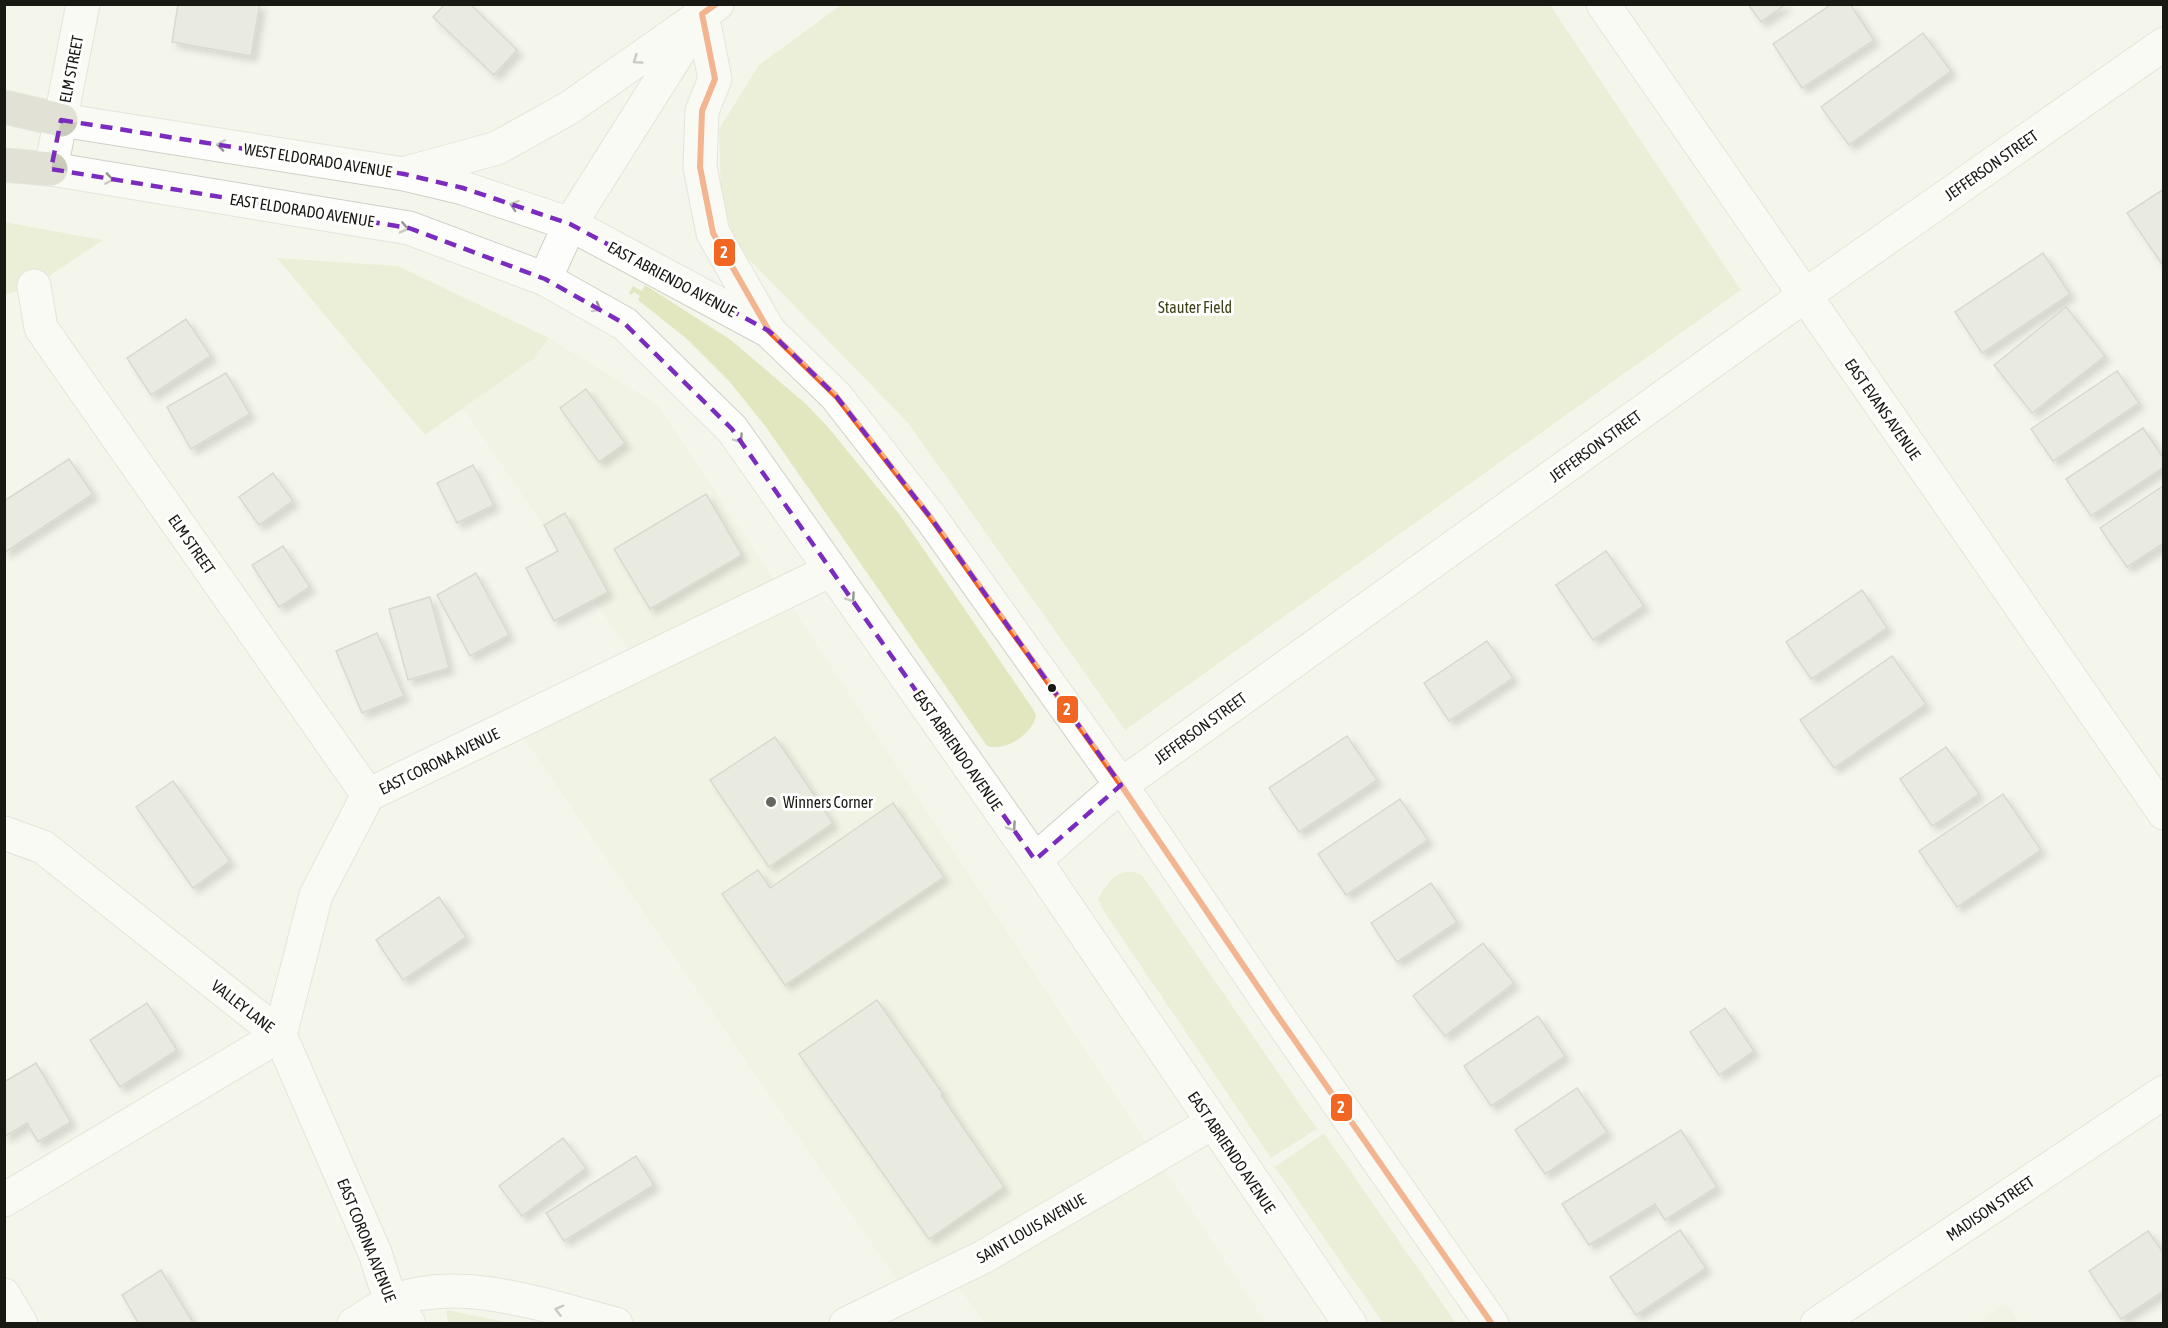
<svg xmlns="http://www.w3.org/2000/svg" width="2168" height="1328" font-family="'Asap Condensed',sans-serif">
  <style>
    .built { fill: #eef1dd }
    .green { fill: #e3e7c0 }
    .building { fill: #dcded5; stroke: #b6b7af; stroke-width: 1.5; filter: url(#shadow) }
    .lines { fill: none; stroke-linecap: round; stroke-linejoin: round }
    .street-casing { stroke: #cfd0c8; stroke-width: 35 }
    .secondary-casing { stroke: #cfd0c8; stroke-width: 35 }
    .highway-casing { stroke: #d2d2cd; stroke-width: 35 }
    .street { stroke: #fdfefc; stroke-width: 33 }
    .secondary { stroke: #fdfefc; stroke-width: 33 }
    .highway { stroke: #cacbba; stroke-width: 33 }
    .bus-1-casing { stroke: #fff; stroke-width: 10 }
    .bus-1 { stroke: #f26522; stroke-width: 6 }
    .oneway { stroke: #969793 }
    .marked { fill: none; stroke: #7b2cbf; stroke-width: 4.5; stroke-dasharray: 12 8; stroke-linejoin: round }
    .bus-dot { fill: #191913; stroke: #fff; stroke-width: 2 }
    .poi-dot { fill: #66665f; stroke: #fff; stroke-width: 2 }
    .labels { text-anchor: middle; stroke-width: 6; stroke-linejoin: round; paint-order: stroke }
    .street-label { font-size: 16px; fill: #191913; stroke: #fff }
    .park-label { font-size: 16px; fill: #3e4117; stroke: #fff }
    .poi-label { font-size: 16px; fill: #191913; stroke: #fff; text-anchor: start }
    .line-badge { stroke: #fff; stroke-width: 2 }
    .badge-label { font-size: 16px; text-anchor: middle; font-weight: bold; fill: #fff }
  </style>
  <defs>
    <filter id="shadow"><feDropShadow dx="5.5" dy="5.5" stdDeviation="3" flood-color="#0004"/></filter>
  </defs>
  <rect width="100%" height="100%" fill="#f4f6eb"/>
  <g class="built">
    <polygon points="549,338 658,405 1266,1323 985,1323 949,1275 907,1295 514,724 637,663 463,408 533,359"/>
    <polygon points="2006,1303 2020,1323 1976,1323"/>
  </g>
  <g class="green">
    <polygon points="841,5 1550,5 1741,290 1125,730 908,423 737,247 721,196 719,129 759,65"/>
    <polygon points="4,222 103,240 34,286 5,295"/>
    <polygon points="277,258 398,266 549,338 533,359 425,435"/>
    <path d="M645,285L731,340L806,404L827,426L900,515L1033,709L1036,715C1033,734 1006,752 987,746L766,427L729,381L687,339L638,300L640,296L634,292L631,295L629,293L633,286L642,291Z"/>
    <path d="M1124,872H1135L1142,875L1317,1129L1271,1158L1103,910L1098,899C1104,887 1111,877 1124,872Z"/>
    <polygon points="1324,1133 1456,1323 1383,1323 1275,1167"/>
    <polygon points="446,1310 511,1323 448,1323"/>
  </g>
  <g class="building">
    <polygon points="178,4 260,4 251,56 172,42"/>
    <polygon points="445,4 470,4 517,50 494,75 433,17"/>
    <polygon points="1748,4 1786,4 1761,22"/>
    <polygon points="1832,4 1850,4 1874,40 1802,88 1773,44"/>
    <polygon points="1923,33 1951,71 1849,145 1821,107"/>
    <polygon points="2164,189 2164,267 2127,213"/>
    <polygon points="2043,253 2070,294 1982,353 1955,312"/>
    <polygon points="2066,307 2105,356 2032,413 1994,365"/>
    <polygon points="186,319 211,356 151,395 127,358"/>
    <polygon points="2117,371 2139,403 2053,461 2031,429"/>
    <polygon points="226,373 250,414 191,449 167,407"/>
    <polygon points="586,389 625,443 599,462 560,408"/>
    <polygon points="2143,428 2164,459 2164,467 2091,516 2066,479"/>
    <polygon points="69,459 93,494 4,553 4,501"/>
    <polygon points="473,465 494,505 457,523 437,483"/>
    <polygon points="273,473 293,501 259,525 239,497"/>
    <polygon points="2163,486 2164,543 2127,567 2100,528"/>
    <polygon points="706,494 742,555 650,609 614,549"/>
    <polygon points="565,513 608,592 554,621 526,568 558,551 544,525"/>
    <polygon points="283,546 310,587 279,607 252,565"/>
    <polygon points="1606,551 1644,606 1593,640 1556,585"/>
    <polygon points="476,573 509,635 470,656 437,595"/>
    <polygon points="1862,590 1887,628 1811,679 1786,642"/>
    <polygon points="430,597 449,668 408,680 389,609"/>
    <polygon points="377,633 404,696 362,713 336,651"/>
    <polygon points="1487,641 1513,678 1449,721 1424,683"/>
    <polygon points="1892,656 1926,704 1834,768 1800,720"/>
    <polygon points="1347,736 1377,780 1299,832 1269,788"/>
    <polygon points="775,737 833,823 769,867 710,780"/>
    <polygon points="1946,747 1979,794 1932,826 1900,779"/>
    <polygon points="173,781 230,861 193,888 136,807"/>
    <polygon points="2003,794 2041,850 1957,907 1919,851"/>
    <polygon points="1400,799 1428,840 1346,895 1318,854"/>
    <polygon points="893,803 944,877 785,985 722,894 758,870 770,888"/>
    <polygon points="1431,883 1457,922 1397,962 1371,923"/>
    <polygon points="439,897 466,937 403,980 376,940"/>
    <polygon points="1483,943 1514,983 1445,1036 1413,996"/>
    <polygon points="877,1000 943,1094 941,1095 1004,1187 929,1239 799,1054"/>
    <polygon points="147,1003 177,1050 120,1087 90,1040"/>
    <polygon points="1725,1008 1754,1051 1719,1075 1690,1032"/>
    <polygon points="1538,1016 1565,1056 1491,1106 1464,1066"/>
    <polygon points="36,1063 71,1122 38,1142 27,1123 4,1137 4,1082"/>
    <polygon points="1577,1088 1607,1132 1545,1174 1515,1130"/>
    <polygon points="1681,1130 1717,1187 1665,1220 1655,1204 1589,1245 1562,1204"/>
    <polygon points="563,1138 586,1168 522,1216 499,1186"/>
    <polygon points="636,1156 654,1185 564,1241 546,1213"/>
    <polygon points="1680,1230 1706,1268 1636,1315 1610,1277"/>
    <polygon points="2148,1231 2164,1254 2164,1291 2121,1319 2089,1271"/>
    <polygon points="161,1270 194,1324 139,1324 122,1295"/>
  </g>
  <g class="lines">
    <g class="street-casing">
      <g id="street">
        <polyline points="1603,4 2164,813"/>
        <polyline points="51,169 83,4"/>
        <polyline points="34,286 41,328 368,795"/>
        <polyline points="4,833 43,847 280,1035 4,1200"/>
        <polyline points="1035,860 1121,785 1804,296 2164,44"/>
        <polyline points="4,1295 21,1324"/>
        <path d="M354,1324C366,1317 377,1308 390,1303C456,1273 549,1307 616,1324"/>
        <polyline points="409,1324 391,1302 375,1253 280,1035 316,895 368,795 831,570"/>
        <polyline points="846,1324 983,1257 1212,1123"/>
        <polyline points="1817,1324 2164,1092"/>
      </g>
    </g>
    <g class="secondary-casing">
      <g id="secondary">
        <polyline points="702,14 715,79 702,111 700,167 713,233 769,331"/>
        <polyline points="61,120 404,174 463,188 570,224 769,331 836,396 931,518 1121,785 1275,1012 1492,1324"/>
        <polyline points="51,169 409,228 545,279 625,324 732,429 1035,860 1350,1324"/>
        <polyline points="406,173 497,148 569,108 717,4"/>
        <polyline points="545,279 570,224 693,29"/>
      </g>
    </g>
    <g class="highway-casing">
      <g id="highway">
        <polyline points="4,107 61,120"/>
        <polyline points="4,165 51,169"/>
      </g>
    </g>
    <use href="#street" class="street"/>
    <use href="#secondary" class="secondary"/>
    <use href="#highway" class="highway"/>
    <g class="bus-1-casing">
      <polyline id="bus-1" points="716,4 702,14 715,79 702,111 700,167 713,233 769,331 836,396 931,518 1121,785 1275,1012 1492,1324"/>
    </g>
    <use href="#bus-1" class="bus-1"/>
  </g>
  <defs><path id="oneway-chevron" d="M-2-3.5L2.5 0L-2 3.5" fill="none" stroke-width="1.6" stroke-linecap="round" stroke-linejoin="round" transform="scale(1.5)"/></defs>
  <g class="oneway">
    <use href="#oneway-chevron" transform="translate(637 60) rotate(145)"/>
    <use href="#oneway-chevron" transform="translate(221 145) rotate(-171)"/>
    <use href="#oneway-chevron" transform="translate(109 179) rotate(9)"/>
    <use href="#oneway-chevron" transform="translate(514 205) rotate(-161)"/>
    <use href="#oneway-chevron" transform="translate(404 228) rotate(13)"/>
    <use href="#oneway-chevron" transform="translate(597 308) rotate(29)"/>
    <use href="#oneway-chevron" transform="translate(739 439) rotate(55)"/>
    <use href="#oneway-chevron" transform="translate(851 598) rotate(55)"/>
    <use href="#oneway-chevron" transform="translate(1012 827) rotate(55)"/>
    <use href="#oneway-chevron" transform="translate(559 1310) rotate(-166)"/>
  </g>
  <path d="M0 0H2168V1328H0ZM61,120L404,174L463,188L570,224L769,331L836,396L931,518L1121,785L1035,860L732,429L625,324L545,279L409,228L51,169Z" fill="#f4f6eb" fill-opacity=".55" fill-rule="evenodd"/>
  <path class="marked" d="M61,120L404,174L463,188L570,224L769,331L836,396L931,518L1121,785L1035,860L732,429L625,324L545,279L409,228L51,169Z"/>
  <circle class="bus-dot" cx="1052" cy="688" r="5"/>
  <circle class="poi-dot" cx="771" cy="802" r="6"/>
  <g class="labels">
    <g class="street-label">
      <text transform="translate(71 69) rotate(-79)" y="6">ELM STREET</text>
      <text transform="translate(318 160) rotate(9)" y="6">WEST ELDORADO AVENUE</text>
      <text transform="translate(1991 165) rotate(-35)" y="6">JEFFERSON STREET</text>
      <text transform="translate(302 210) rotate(9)" y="6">EAST ELDORADO AVENUE</text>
      <text transform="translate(672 279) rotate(28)" y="6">EAST ABRIENDO AVENUE</text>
      <text transform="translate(1883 409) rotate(55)" y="6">EAST EVANS AVENUE</text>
      <text transform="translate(1595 446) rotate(-36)" y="6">JEFFERSON STREET</text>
      <text transform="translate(192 544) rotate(55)" y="6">ELM STREET</text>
      <text transform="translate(1200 728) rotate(-36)" y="6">JEFFERSON STREET</text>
      <text transform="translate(958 750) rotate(55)" y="6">EAST ABRIENDO AVENUE</text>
      <text transform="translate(439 761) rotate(-26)" y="6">EAST CORONA AVENUE</text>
      <text transform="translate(243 1006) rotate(38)" y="6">VALLEY LANE</text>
      <text transform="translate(1232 1152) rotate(56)" y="6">EAST ABRIENDO AVENUE</text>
      <text transform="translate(1990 1208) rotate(-34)" y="6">MADISON STREET</text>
      <text transform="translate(1031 1228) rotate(-30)" y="6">SAINT LOUIS AVENUE</text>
      <text transform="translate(367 1240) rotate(68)" y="6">EAST CORONA AVENUE</text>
    </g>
    <g class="park-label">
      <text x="1195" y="313">Stauter Field</text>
    </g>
    <g class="poi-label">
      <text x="783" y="808">Winners Corner</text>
    </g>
  </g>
  <g class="line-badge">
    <rect x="713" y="238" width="23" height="29" rx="6" fill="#f26522"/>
    <rect x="1056" y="695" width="23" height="29" rx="6" fill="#f26522"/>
    <rect x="1330" y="1093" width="23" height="29" rx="6" fill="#f26522"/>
  </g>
  <g class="badge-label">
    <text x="724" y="258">2</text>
    <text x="1067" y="715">2</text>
    <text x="1341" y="1113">2</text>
  </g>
  <rect width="2168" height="1328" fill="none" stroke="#191913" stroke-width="12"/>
</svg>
